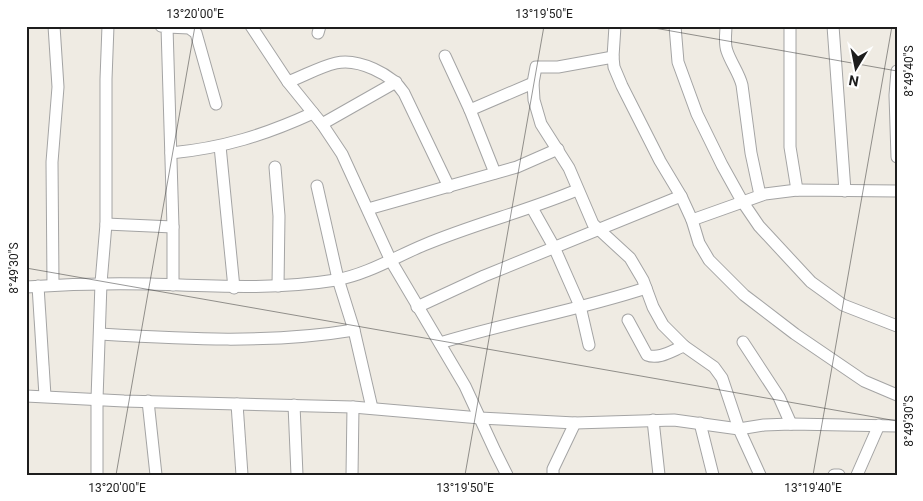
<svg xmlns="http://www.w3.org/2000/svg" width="923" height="501" font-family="Roboto,sans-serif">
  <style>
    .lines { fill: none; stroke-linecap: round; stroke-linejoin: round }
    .minor-casing { stroke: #a4a4a4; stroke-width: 13 }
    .minor { stroke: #fff; stroke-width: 11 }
    .ticks { fill: none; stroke: #1d1d1d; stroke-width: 1; stroke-opacity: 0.45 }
    .neatline { fill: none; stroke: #1d1d1d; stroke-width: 2 }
    .ticks-label { font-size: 12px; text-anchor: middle; fill: #1d1d1d }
  </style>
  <rect width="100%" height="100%" fill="#efebe3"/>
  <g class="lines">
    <g class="minor-casing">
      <g id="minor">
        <polyline points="161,26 167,27 173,227 173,285"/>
        <polyline points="251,26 288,82 322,124 342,154 391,261 465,386 495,451 507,475"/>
        <polyline points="615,26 613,57 614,67 622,86 660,161 681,196 692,220 699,243 709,260 744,295 795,334 864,381 897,395"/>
        <polyline points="675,26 678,62 697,114 722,165 742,201 759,226 811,282 843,305 897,326"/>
        <path d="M726,26C726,34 724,43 727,51C731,63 739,73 742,85L751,153L760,195"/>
        <polyline points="790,26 790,147 797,190"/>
        <polyline points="833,26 845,191"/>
        <polyline points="167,27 189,28 196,33 216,104"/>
        <polyline points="318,33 320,26"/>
        <polyline points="445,56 470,110"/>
        <polyline points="613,57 558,67 536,67 533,83 534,100 541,124 569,168 593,224 630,258 643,280 653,307 663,325 684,346 714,367 722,378 739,429 760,475"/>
        <polyline points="897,71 895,95 897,157"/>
        <path d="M288,82C304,76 319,67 336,63C358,58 392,74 404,93L449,187"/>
        <polyline points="322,124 396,82"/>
        <polyline points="220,146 234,288"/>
        <path d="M171,153C223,148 265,135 313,113"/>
        <polyline points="275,167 279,216 278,286"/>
        <polyline points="495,173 470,110 533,83"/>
        <polyline points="317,186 338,279 354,330 372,408"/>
        <polyline points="532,208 554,247 580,306 589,345"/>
        <polyline points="368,209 517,167 558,149"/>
        <polyline points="692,220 765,194 797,190 897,191"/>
        <polyline points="106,224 173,227"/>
        <polyline points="53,284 52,162 58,87 54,26"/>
        <polyline points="38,286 45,396"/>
        <path d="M26,287C68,284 109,283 151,284C214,286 274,290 336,280C368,274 395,257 424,245C474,224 527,211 577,190"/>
        <polyline points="417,307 484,276 681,196"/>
        <path d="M628,320L647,355C659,360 673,350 684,346"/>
        <path d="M100,334C185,339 270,344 354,330"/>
        <polyline points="743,342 779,397 791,424"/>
        <path d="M440,343C509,322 579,310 646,288"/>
        <polyline points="26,396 124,401 353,407 480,418 575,423 674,420 739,429 764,425 791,424 897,426"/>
        <polyline points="148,401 156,475"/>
        <polyline points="237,404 242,475"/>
        <polyline points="294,405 297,475"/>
        <polyline points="653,420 659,475"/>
        <polyline points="700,423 713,475"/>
        <polyline points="97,475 97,399 101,283 106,224 106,79 108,26"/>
        <polyline points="352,475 353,407"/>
        <polyline points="553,475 553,469 575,423"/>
        <polyline points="834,475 839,475"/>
        <polyline points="857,475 879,425"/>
      </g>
    </g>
    <use href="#minor" class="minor"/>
  </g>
  <path class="ticks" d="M643,26L897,71M26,268L897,421M116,475L195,26M465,475L544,26M813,475L892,26"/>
  <rect width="923" height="501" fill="none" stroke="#ffffff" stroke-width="55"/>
  <g transform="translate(856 68) rotate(190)" stroke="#ffffff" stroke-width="4" paint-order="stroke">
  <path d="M0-4L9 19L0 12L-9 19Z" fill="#1d1d1d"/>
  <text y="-8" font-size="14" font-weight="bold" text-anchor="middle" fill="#1d1d1d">N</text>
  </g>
  <rect x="28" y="28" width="868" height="446" class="neatline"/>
  <g class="ticks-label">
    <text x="195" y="18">13°20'00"E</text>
    <text x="544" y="18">13°19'50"E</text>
    <text transform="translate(909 71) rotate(-90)" y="4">8°49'40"S</text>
    <text transform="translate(14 268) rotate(-90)" y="4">8°49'30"S</text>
    <text transform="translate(909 421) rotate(-90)" y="4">8°49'30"S</text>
    <text x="117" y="492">13°20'00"E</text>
    <text x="465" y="492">13°19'50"E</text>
    <text x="813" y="492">13°19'40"E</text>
  </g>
</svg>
